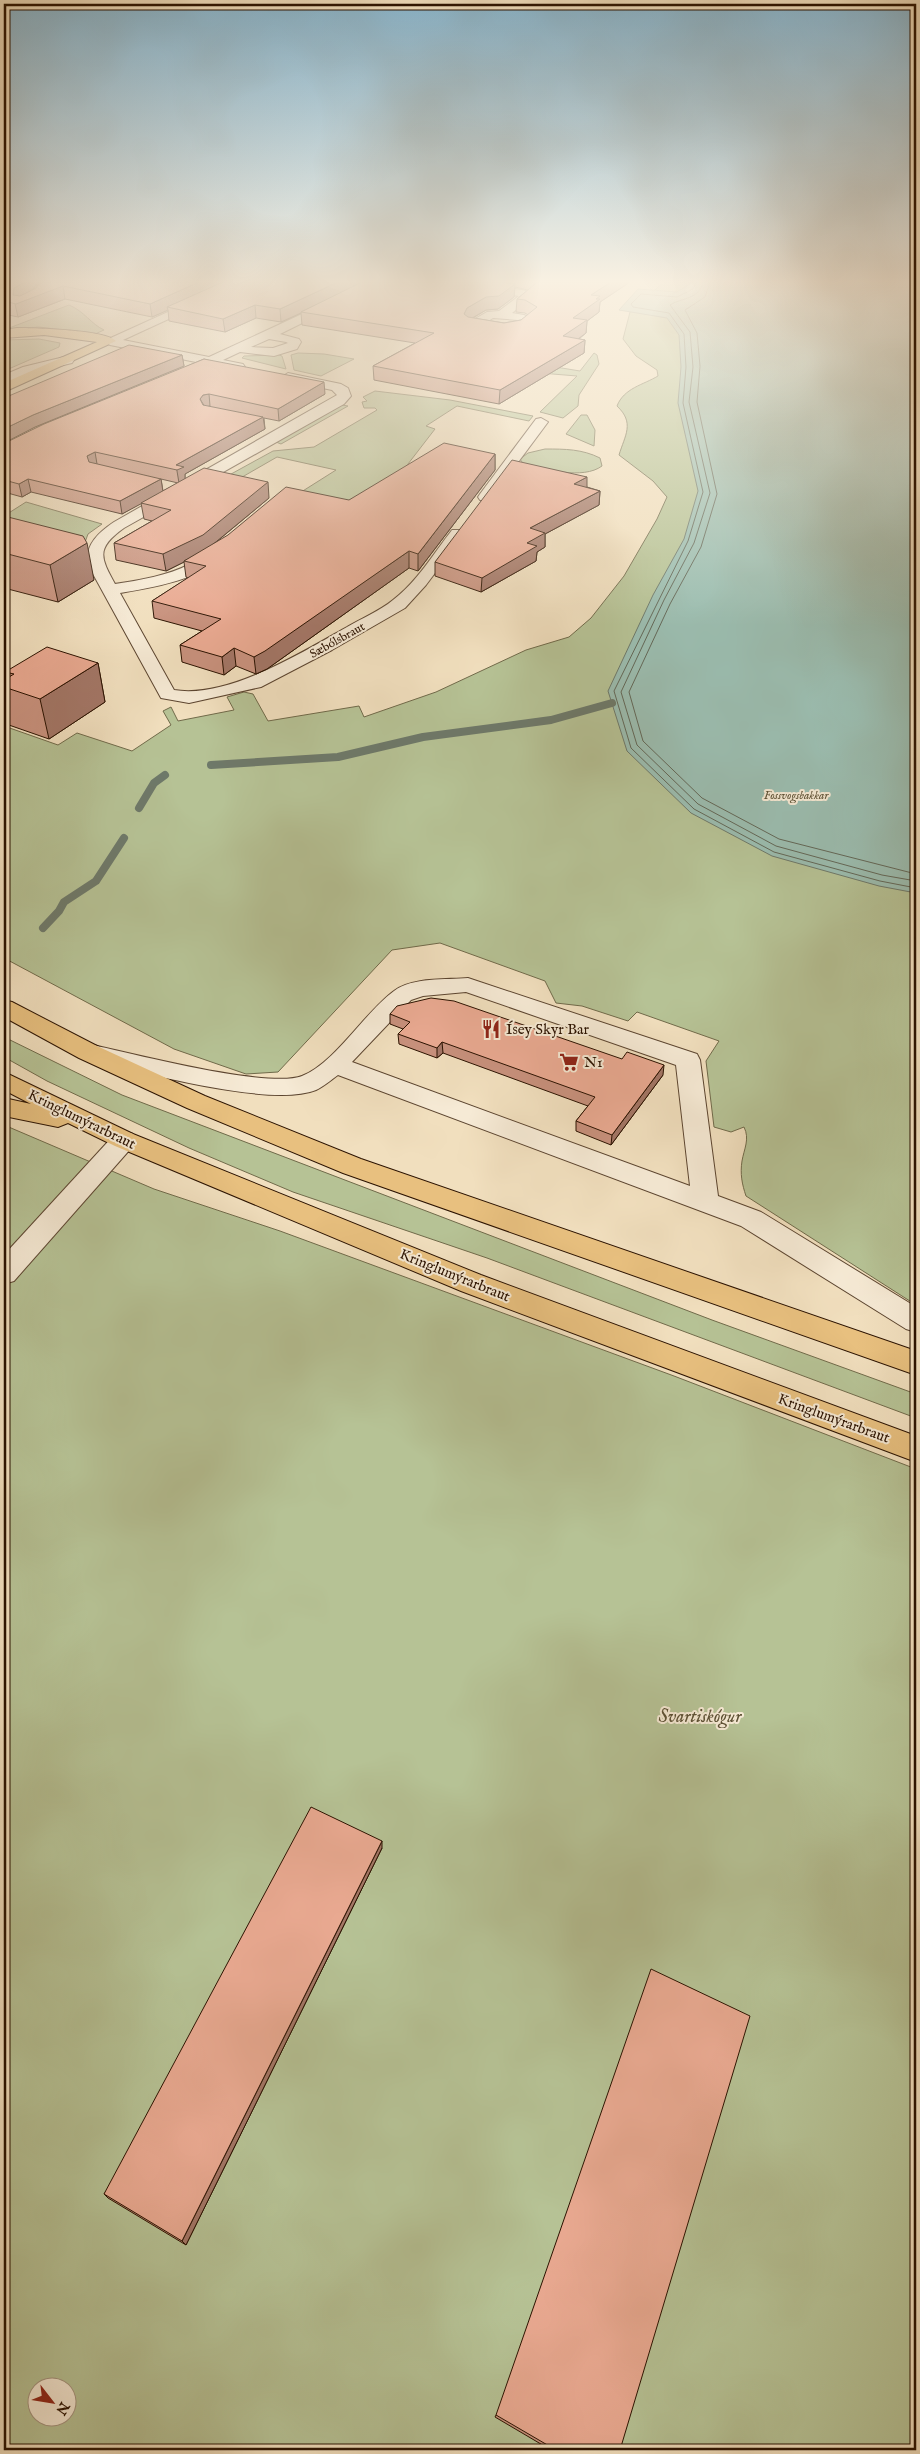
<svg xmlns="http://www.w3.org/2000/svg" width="920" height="2454" font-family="'IM FELL English',serif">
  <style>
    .green { fill: #b6c295; stroke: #706a4a; fill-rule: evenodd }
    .water { fill: #9bbdb0; stroke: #6e796a }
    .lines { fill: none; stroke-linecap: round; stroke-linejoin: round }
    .shore { stroke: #636858; stroke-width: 1 }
    .stream { stroke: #6e796a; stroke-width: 8 }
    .minor-casing { stroke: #5c4530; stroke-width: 2 }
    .major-casing { stroke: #2b1200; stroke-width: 2 }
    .minor { fill: #f6ead5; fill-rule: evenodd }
    .major { fill: #e8c07f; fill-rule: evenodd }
    .wall { fill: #c8917d; stroke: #2b1200; fill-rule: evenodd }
    .shaded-wall { fill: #a37666; stroke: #2b1200 }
    .building { fill: #e9a991; stroke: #2b1200 }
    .labels { text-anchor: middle; stroke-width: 4; stroke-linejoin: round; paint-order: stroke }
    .far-street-label { font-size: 12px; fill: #2b1200; stroke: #f6ead5 }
    .far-park-label { font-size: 12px; font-style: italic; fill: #5c5034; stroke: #f6ead5 }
    .poi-label { font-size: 15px; fill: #2b1200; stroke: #f6ead5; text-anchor: start }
    .street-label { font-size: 15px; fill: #2b1200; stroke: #f6ead5 }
    .near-park-label { font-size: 18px; font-style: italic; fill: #5c5034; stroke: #f6ead5 }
  </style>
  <rect width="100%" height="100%" fill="#f1dfbe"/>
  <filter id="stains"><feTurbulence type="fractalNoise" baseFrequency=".004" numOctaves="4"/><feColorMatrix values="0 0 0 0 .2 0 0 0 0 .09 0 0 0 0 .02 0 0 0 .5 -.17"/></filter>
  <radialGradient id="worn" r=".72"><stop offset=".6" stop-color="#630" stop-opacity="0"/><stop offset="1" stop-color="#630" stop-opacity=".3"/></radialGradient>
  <g class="green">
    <path d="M664,282H916V1305L746,1196C742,1184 740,1174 742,1161C744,1149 750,1139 744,1127L731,1132L714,1127L706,1061L719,1041L637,1012L628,1021L582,1006L556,1003L545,981L440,943L392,950L278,1072L246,1074L174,1049L4,958V726L58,745L77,733L132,751L171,725L163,711L171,707L178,721L234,710L227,697L244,692L253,694L268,721L359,706L364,717L436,692L526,650L569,637L591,618L624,576L657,519L667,497L653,481L619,455C625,435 635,423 617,406C624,388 643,385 658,376L657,370L636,356L623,339L630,312Z"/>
    <path d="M69,305C84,311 91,324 104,330L95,334L39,327L4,330Z"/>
    <polygon points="39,339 60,343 59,347 4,371 4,340"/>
    <polygon points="298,353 324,354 354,359 321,376 294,370 291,355"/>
    <polygon points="594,353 597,355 599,364 579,395 578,406 563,418 540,412 577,376 528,372 501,358 580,371"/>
    <polygon points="279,355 282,356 286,369 242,358 244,356"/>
    <polygon points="375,391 450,400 533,416 529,421 457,406 426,426 435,429 381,499 439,514 298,494 336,470 277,457 237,480 222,479 273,451 314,447 377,410 375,408 364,408 362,402 367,401 363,397"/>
    <polygon points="342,405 348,406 281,444 276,442"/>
    <polygon points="581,415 587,415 595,430 594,446 566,434"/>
    <path d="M545,449C565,449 582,449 600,458L602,466C583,480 545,469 524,465L520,459L528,453Z"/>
    <polygon points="26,502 102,524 88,534 84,545 4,516"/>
    <polygon points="4,1037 122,1095 712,1320 916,1394 916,1418 487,1258 293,1192 189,1148 47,1081 4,1057"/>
    <path d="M4,1125L154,1189L280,1231L674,1376L916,1469V2450H4ZM38,2386H68V2416H38Z"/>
  </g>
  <polygon class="water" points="693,282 916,282 916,893 879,886 772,856 691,813 627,751 608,691 653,595 684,539 698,491 678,403 681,367 679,335 667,318 619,310 638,289 677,292"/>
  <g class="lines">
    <g class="shore">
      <polyline points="696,282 693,289 677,297 641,294 631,304 633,307 669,313 684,334 686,367 683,403 703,492 688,541 614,691 631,748 694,809 774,852 880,881 916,888"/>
      <path d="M703,282C699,300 683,297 670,305L690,332L693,367L689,402L710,493L694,543L664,600L621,692L637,745L698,804L776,846L882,875L916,881"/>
      <polyline points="710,282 705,297 685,310 697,333 700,366 697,402 717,494 701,547 670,604 629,692 643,741 702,798 779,839 916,874"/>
    </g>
    <g class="stream">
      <polyline points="211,765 338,757 423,737 551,720 612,703"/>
      <polyline points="139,808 154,783 165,775"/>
      <polyline points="43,928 59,911 64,902 96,881 124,838"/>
    </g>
    <g class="minor-casing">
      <g id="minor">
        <path d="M234,282H249L123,340L209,357L371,282H385L280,334L299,339L301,342L297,349L274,356L240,352L223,360L243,364L245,367L243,370L239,371L212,365L207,367L201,363L110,345L104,341ZM269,339L286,342L288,343L273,348L251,347Z"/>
        <path d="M444,282H473L533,292V296L512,313L524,315L535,321C517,343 491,334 468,329L466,326L468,323L487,312L499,311L519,296L449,285ZM493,318L518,320L520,321L506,329L482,325Z"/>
        <polygon points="68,356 74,360 72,363 31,373 4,384 4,375 23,367"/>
        <path d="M288,373L341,384L348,388L351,396L344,404L124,528C96,548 100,557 115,584C140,580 167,576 190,564C200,558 211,545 224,549L226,552C207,579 150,588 120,593L174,690C227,699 301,653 347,627C362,618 380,611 393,600C417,582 434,553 452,530H462L465,533L426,585L405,608L332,650L261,687L189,703L161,698L87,563C86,544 99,532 114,522L337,395L332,390L284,380L282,377Z"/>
        <polygon points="541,418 548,422 490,500 480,500 478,497 480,494 536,419"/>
        <path d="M468,978L697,1054L700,1060L718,1196L761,1212L916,1307V1332L906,1329L741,1226L338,1075C331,1080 323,1087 316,1090C271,1108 143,1072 93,1061L84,1059L81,1053L84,1047L93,1045C134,1054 269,1089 302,1076C335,1063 365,1012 394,991C412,977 446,980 468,978ZM466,992L676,1065L690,1186L352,1062L411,1000L423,996Z"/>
        <polygon points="124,1131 133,1134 137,1140 133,1146 14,1281 4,1284 4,1255 115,1134"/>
      </g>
    </g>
    <g class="major-casing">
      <g id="major">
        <path d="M17,328C35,328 106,330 116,341L4,392V383L97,342L44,335L4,338V330Z"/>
        <polygon points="4,1000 12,1002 97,1046 205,1096 361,1159 916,1351 916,1375 343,1173 187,1108 79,1058 4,1017"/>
        <polygon points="4,1072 133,1134 481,1275 916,1436 916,1462 461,1291 115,1146 68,1123 58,1127 4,1116 4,1098 31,1104 4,1090"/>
      </g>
    </g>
    <use href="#minor" class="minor"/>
    <use href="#major" class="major"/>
  </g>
  <g class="wall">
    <path d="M4,282H39L32,290L36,288L41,282H628L627,284L600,302L599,312L587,321L586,333L579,339L585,340L584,353L499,404L374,380L373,366L415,343L302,325L301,313L281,322L256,318L225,332L169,321L168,310L152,317L65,299L18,317L4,314ZM515,287L528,290L517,299L516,312L525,313L528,315L521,320L504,323L473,318L486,310L498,309L514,297Z"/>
    <path d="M182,355L184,366L35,427L5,442H7L204,359L325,394L279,421L264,418L265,429L185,474V479L269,498L215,543L495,454V470L418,571L409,568L267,669L256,674L236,666L224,675L182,662L180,645L202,631L154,618L152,601L188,578L186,577L184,562L166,571L116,560L114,543L152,521L144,519L141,503L122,514L31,492L22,497L4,492V398ZM161,479L178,483L163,491Z"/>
    <polygon points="587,487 600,491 599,505 545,534 545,547 537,552 536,561 481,592 435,576 435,562"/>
    <polygon points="4,516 94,580 58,602 4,588"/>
    <polygon points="98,663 105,702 49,739 6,724 4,713 4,680 7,679 5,672"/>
    <polygon points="390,1014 663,1075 611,1145 576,1131 576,1121 588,1106 443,1053 437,1058 399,1044 398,1034 403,1029 390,1024"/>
    <polygon points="382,1848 186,2245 108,2198 104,2194"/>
    <polygon points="496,2415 620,2450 551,2450 495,2417"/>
  </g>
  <g class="shaded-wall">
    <polygon points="25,282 39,282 27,296 63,286 65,299 18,317 13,295 14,288"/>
    <polygon points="199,282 229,282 167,307 168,310 152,317 150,304"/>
    <polygon points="338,282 366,282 301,312 301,313 281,322 280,309"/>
    <polygon points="611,282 628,282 627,284 600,302 599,312 587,321 586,333 563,350 563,336 573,318 591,295"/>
    <polygon points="515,284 514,297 498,309 486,310 467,321 464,314 467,308 486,297"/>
    <polygon points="255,305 256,318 225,332 223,319"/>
    <polygon points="585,340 584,353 499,404 500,390"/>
    <polygon points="182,355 184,366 35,427 4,443 4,429 33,415"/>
    <polygon points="324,382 325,394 279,421 278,409"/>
    <polygon points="209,394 210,406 205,407 200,399 203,395"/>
    <polygon points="263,417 265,429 185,474 185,479 179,483 176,465"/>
    <polygon points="95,452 97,464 89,468 87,456"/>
    <polygon points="495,454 495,470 418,571 418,554"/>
    <polygon points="587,477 587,490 574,484"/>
    <polygon points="28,479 31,492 22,497 19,484"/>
    <polygon points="161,479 163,492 122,514 120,501"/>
    <polygon points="268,482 269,498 205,551 184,561 184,562 166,571 163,554"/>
    <polygon points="600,491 599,505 545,534 545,547 537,552 536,561 481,592 482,578 527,543 530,528"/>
    <polygon points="87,543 94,580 58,602 50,565"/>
    <polygon points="409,551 409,568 267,669 256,674 254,657"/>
    <polygon points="234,648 236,666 224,675 222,657"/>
    <polygon points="98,663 105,702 49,739 40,699"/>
    <polygon points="442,1042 443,1053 437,1058 437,1048"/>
    <polygon points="664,1065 663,1075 611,1145 612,1135"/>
    <polygon points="382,1841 382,1848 186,2245 182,2241"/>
  </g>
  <g class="building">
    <polygon points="4,282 25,282 14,288 13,295 20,296 36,288 41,282 199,282 150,304 63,286 16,304 4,301"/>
    <polygon points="223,282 338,282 280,309 255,305 223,319 167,307"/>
    <polygon points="362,282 502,282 515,284 499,296 486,297 467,308 464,314 468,317 504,323 521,320 537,307 525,300 517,299 535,284 535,282 611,282 591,295 600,296 596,299 600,299 573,318 587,320 563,336 585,340 500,390 373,366 434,333 301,312"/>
    <polygon points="129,345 182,355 33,415 4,429 4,398"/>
    <polygon points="204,359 324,382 278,409 209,394 203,395 200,399 203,405 263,417 176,465 184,467 177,470 95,452 87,456 89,462 161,479 120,501 28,479 19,484 4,480 4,443 7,442 44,424"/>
    <polygon points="444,443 495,454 418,554 409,551 265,651 254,657 234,648 222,657 180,645 221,619 152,601 206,566 184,561 228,535 286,487 349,500"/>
    <polygon points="512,460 587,477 574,484 600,491 530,528 545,533 527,543 537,546 482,578 435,562"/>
    <polygon points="204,468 268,482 203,535 163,554 114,543 171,510 141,503"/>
    <polygon points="4,516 83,536 87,543 50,565 4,553"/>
    <polygon points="47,647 98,663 40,699 4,687 4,680 14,674 5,672"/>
    <polygon points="431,998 454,1001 622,1059 627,1052 664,1065 612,1135 576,1121 595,1097 442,1042 437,1048 398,1034 410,1022 390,1014 397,1006"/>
    <polygon points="311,1807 382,1841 182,2241 104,2194"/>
    <polygon points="651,1969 750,2016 620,2450 556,2450 496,2415"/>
  </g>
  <linearGradient id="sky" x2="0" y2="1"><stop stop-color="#89b8d2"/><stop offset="0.45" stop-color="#f9f1e2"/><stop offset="1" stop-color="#f9f1e2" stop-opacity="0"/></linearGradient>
  <rect width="920" height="626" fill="url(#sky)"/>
  <defs>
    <g id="restaurant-bare" transform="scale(1.5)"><path d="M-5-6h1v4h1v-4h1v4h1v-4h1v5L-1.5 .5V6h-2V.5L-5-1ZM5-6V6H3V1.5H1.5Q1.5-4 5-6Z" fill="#8f2418" stroke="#f6ead5" stroke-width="2.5" paint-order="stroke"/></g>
    <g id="supermarket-bare" transform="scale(1.5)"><path d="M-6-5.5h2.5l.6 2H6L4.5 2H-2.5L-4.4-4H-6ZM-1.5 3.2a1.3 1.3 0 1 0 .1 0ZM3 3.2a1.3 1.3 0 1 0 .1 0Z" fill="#8f2418" stroke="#f6ead5" stroke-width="2.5" paint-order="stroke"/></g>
  </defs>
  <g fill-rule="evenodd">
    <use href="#restaurant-bare" x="491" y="1029"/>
    <use href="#supermarket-bare" x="569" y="1062"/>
  </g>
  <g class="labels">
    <g class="far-street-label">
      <text transform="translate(337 640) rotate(-29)" y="4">Sæbólsbraut</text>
    </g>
    <g class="far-park-label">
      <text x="796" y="799">Fossvogsbakkar</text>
    </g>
    <g class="poi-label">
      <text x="506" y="1034">Ísey Skyr Bar</text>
      <text x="584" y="1067">N1</text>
    </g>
    <g class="street-label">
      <text transform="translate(82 1119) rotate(26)" y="5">Kringlumýrarbraut</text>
      <text transform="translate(455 1275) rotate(22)" y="5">Kringlumýrarbraut</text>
      <text transform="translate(834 1418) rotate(20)" y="5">Kringlumýrarbraut</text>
    </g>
    <g class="near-park-label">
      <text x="700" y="1722">Svartiskógur</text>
    </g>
  </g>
  <rect width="920" height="2454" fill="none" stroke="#f1dfbe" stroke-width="20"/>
  <rect x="5" y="5" width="910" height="2444" fill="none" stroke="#2b1200" stroke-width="2.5"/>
  <rect x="10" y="10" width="900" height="2434" fill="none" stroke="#2b1200"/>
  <g transform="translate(52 2402) rotate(121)"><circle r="24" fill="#f6ead5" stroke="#a59480"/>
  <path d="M0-4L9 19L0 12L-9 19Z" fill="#8f2418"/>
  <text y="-8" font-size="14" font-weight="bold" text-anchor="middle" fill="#2b1200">N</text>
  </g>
  <rect width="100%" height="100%" filter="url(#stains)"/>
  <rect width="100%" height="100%" fill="url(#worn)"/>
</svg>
